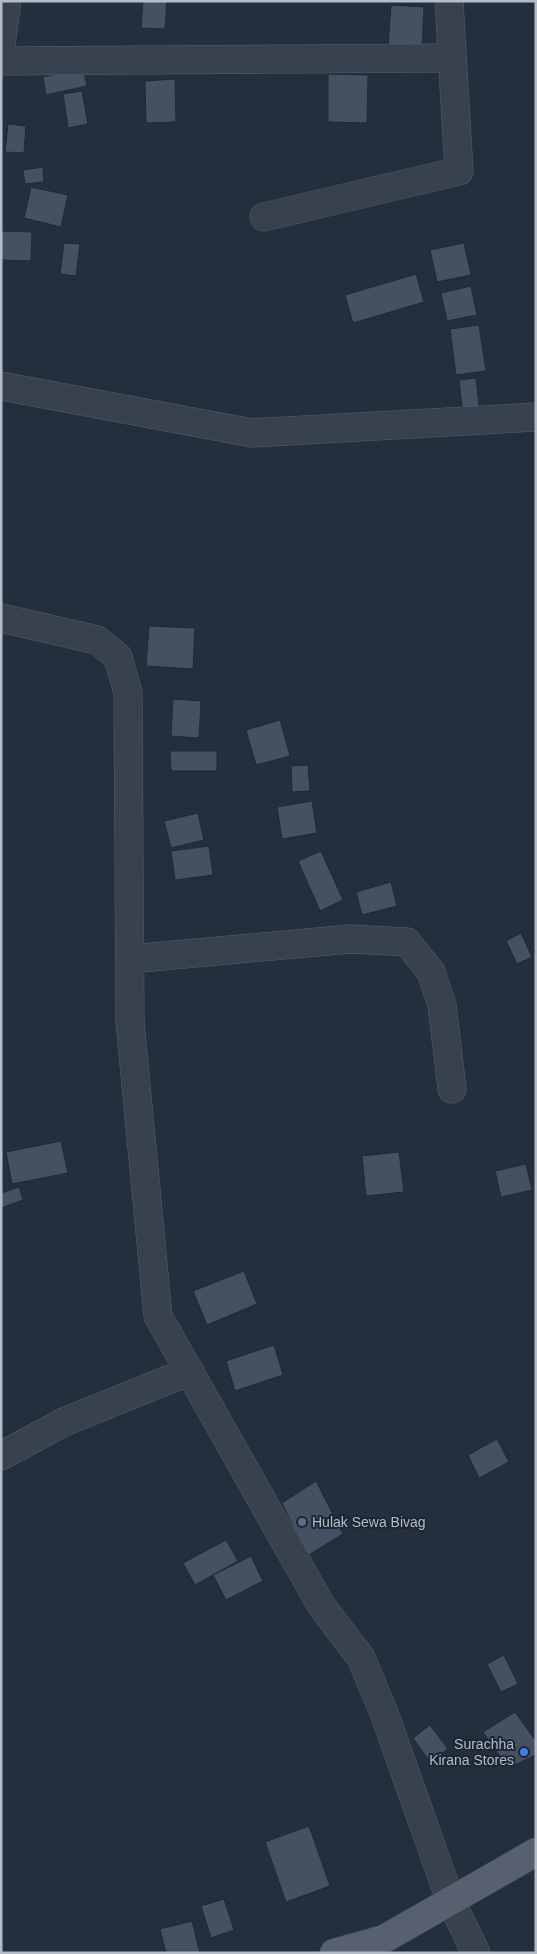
<svg xmlns="http://www.w3.org/2000/svg" width="537" height="1954" font-family="Helvetica,sans-serif">
  <style>
    .building { fill: #455162; stroke: #1f2835 }
    .lines { fill: none; stroke-linecap: round; stroke-linejoin: round }
    .minor-casing { stroke: #565f6c; stroke-width: 29 }
    .major-casing { stroke: #414a57; stroke-width: 29 }
    .minor { stroke: #38414e; stroke-width: 28 }
    .major { stroke: #56606e; stroke-width: 28 }
    .service-dot { fill: #5c6f8a; stroke: #1d2633; stroke-width: 2 }
    .shop-dot { fill: #3f7fe0; stroke: #1d2633; stroke-width: 2 }
    .labels { text-anchor: middle; stroke-width: 4; stroke-linejoin: round; paint-order: stroke }
    .poi-label { font-size: 14px; fill: #b4bcc9; stroke: #1d2633; text-anchor: start }
  </style>
  <rect width="100%" height="100%" fill="#242f3e"/>
  <g class="building">
    <polygon points="143,1 167,1 165,29 141,28"/>
    <polygon points="391,5 424,7 422,49 388,46"/>
    <polygon points="83,68 87,86 46,95 43,77"/>
    <polygon points="328,74 368,75 367,123 328,122"/>
    <polygon points="175,79 176,122 146,123 145,81"/>
    <polygon points="82,91 88,124 68,128 63,94"/>
    <polygon points="8,124 26,126 24,153 5,152"/>
    <polygon points="43,167 44,182 25,184 23,170"/>
    <polygon points="31,187 68,195 61,227 24,218"/>
    <polygon points="1,231 32,232 31,261 1,260"/>
    <polygon points="64,243 80,244 76,276 60,274"/>
    <polygon points="464,243 471,275 437,282 430,250"/>
    <polygon points="416,274 424,302 353,323 345,295"/>
    <polygon points="471,286 477,315 447,321 441,293"/>
    <polygon points="479,325 486,371 456,375 450,329"/>
    <polygon points="476,378 480,414 463,416 459,380"/>
    <polygon points="149,626 195,628 193,669 146,666"/>
    <polygon points="173,699 201,701 199,738 171,736"/>
    <polygon points="280,720 290,756 256,765 246,730"/>
    <polygon points="170,751 217,751 217,771 171,771"/>
    <polygon points="308,765 310,791 292,792 291,766"/>
    <polygon points="312,801 317,833 282,839 277,807"/>
    <polygon points="198,813 204,840 171,848 164,821"/>
    <polygon points="209,846 213,875 175,880 171,851"/>
    <polygon points="321,851 343,900 320,911 298,861"/>
    <polygon points="391,882 397,906 362,915 356,892"/>
    <polygon points="521,933 532,957 517,964 506,941"/>
    <polygon points="61,1141 68,1173 12,1184 6,1152"/>
    <polygon points="399,1152 404,1192 366,1196 362,1156"/>
    <polygon points="526,1164 532,1190 501,1197 495,1171"/>
    <polygon points="19,1187 23,1200 1,1208 1,1193"/>
    <polygon points="244,1271 257,1304 207,1325 193,1291"/>
    <polygon points="274,1345 283,1375 235,1391 226,1361"/>
    <polygon points="497,1439 509,1462 479,1478 468,1455"/>
    <polygon points="316,1481 343,1534 307,1556 282,1503"/>
    <polygon points="226,1540 238,1561 195,1585 183,1563"/>
    <polygon points="251,1556 263,1581 226,1600 213,1575"/>
    <polygon points="504,1655 518,1684 501,1692 487,1664"/>
    <polygon points="515,1712 536,1741 536,1755 508,1768 483,1732"/>
    <polygon points="430,1725 448,1749 430,1762 413,1738"/>
    <polygon points="309,1826 330,1886 286,1902 265,1842"/>
    <polygon points="224,1899 234,1930 211,1938 201,1906"/>
    <polygon points="192,1921 200,1953 166,1953 160,1929"/>
  </g>
  <g class="lines">
    <g class="minor-casing">
      <g id="minor">
        <polyline points="1,44 7,1"/>
        <polyline points="1,61 452,58"/>
        <polyline points="264,217 459,171 449,1"/>
        <polyline points="1,386 252,433 536,417"/>
        <polyline points="1,618 97,640 118,657 128,693 130,1022 158,1316 321,1605 361,1658 384,1713 450,1899 476,1953"/>
        <polyline points="130,959 350,939 407,942 431,972 442,1005 452,1089"/>
        <polyline points="1,1456 64,1422 190,1371"/>
      </g>
    </g>
    <g class="major-casing">
      <polyline id="major" points="334,1953 384,1939 536,1852"/>
    </g>
    <use href="#minor" class="minor"/>
    <use href="#major" class="major"/>
  </g>
  <circle class="service-dot" cx="302" cy="1522" r="5"/>
  <circle class="shop-dot" cx="524" cy="1752" r="5"/>
  <g class="labels">
    <g class="poi-label">
      <text x="312" y="1527">Hulak Sewa Bivag</text>
      <text x="514" y="1749" text-anchor="end">Surachha<tspan x="514" dy="16">Kirana Stores</tspan></text>
    </g>
  </g>
  <rect width="537" height="1954" fill="none" stroke="#b4bcc9" stroke-width="5"/>
</svg>
